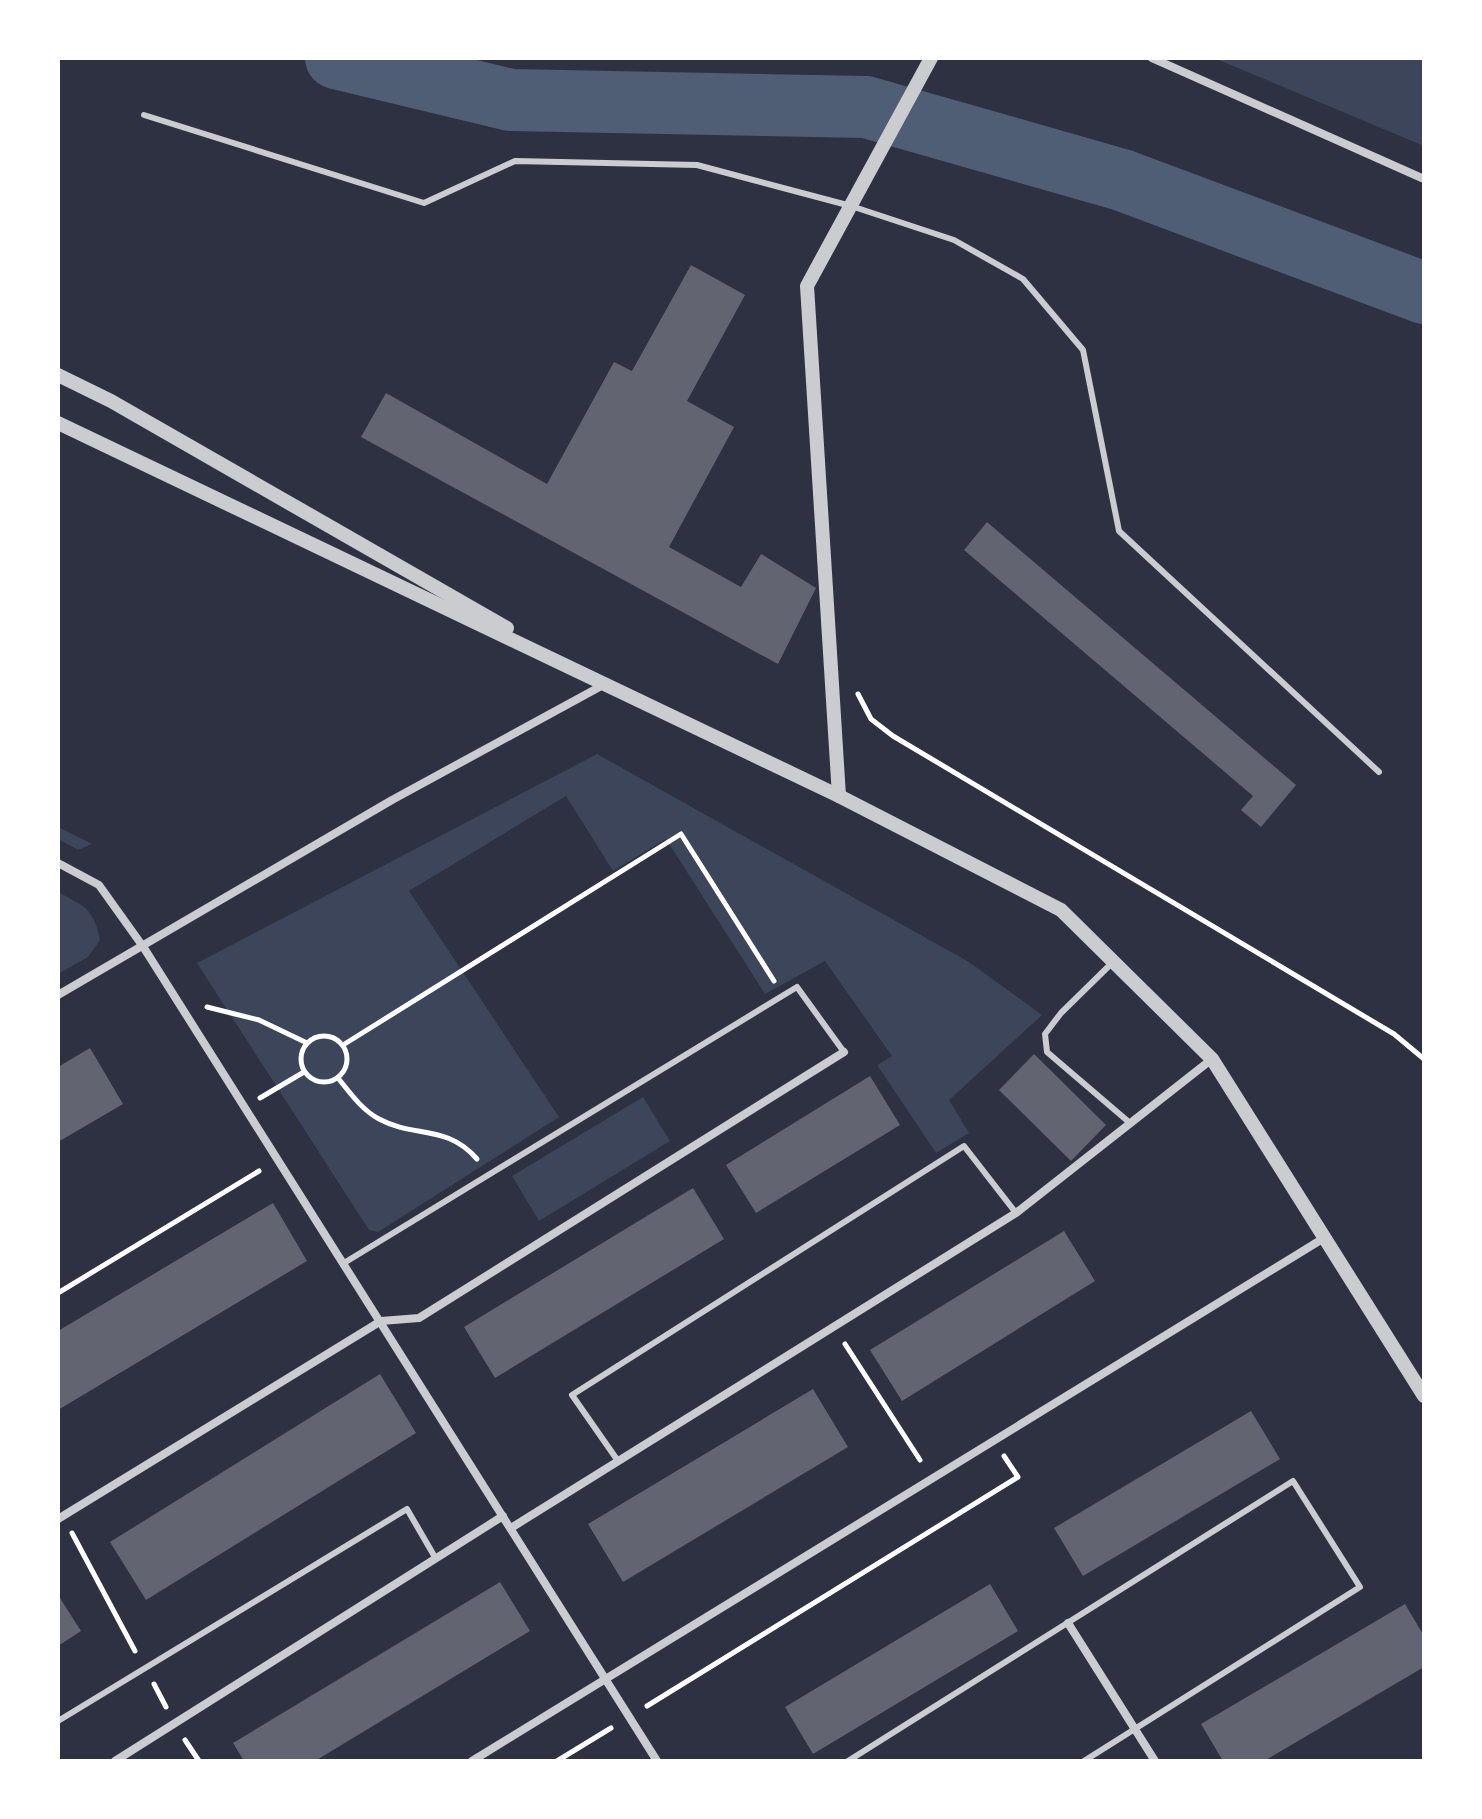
<svg xmlns="http://www.w3.org/2000/svg" width="1482" height="1819" font-family="'PT Sans',sans-serif">
  <style>
    .green { fill: #3c4559 }
    .lines { fill: none; stroke-linecap: round; stroke-linejoin: round }
    .river { stroke: #4f5d75; stroke-width: 62 }
    .building { fill: #626471 }
    .path { stroke: #fff; stroke-width: 5 }
    .service { stroke: #caccd0; stroke-width: 6 }
    .minor { stroke: #caccd0; stroke-width: 8 }
    .tertiary { stroke: #caccd0; stroke-width: 14 }
  </style>
  <rect width="100%" height="100%" fill="#2d3142"/>
  <g class="green">
    <polygon points="1214,58 1424,58 1424,146"/>
    <polygon points="597,754 969,962 1042,1015 949,1100 969,1133 936,1153 877,1065 892,1056 825,961 765,994 666,839 613,871 566,796 409,891 559,1117 378,1232 369,1230 197,963"/>
    <polygon points="58,827 92,844 78,850 58,839"/>
    <path d="M58,892C84,906 94,908 100,940L88,957L58,974Z"/>
    <polygon points="643,1097 670,1141 539,1221 512,1176"/>
  </g>
  <g class="lines">
    <polyline class="river" points="336,58 511,100 866,107 1122,180 1424,293"/>
  </g>
  <g class="building">
    <polygon points="691,265 745,295 687,401 734,427 669,547 741,587 761,554 816,588 778,664 361,437 386,393 547,484 614,362 632,371"/>
    <polygon points="987,522 1296,785 1261,827 1241,810 1253,796 964,550"/>
    <polygon points="90,1048 123,1104 58,1142 58,1067"/>
    <polygon points="1034,1054 1106,1125 1071,1161 999,1090"/>
    <polygon points="870,1076 900,1125 756,1213 726,1165"/>
    <polygon points="693,1188 724,1239 495,1378 464,1327"/>
    <polygon points="273,1203 307,1261 58,1410 58,1331"/>
    <polygon points="1064,1231 1095,1281 902,1401 870,1350"/>
    <polygon points="380,1374 416,1433 146,1600 110,1542"/>
    <polygon points="813,1389 848,1447 623,1582 588,1524"/>
    <polygon points="1251,1411 1280,1459 1083,1576 1054,1528"/>
    <polygon points="500,1582 530,1631 315,1761 244,1761 233,1743"/>
    <polygon points="990,1584 1018,1631 813,1754 785,1707"/>
    <polygon points="58,1595 81,1631 58,1646"/>
    <polygon points="1405,1604 1424,1636 1424,1667 1264,1761 1223,1761 1201,1724"/>
  </g>
  <g class="lines">
    <g class="path">
      <polyline points="858,694 871,719 893,736 1394,1034 1424,1059"/>
      <polyline points="207,1007 259,1020 307,1043"/>
      <circle cx="324" cy="1059" r="23"/>
      <polyline points="343,1045 681,834 774,981"/>
      <path d="M338,1078C350,1093 362,1110 379,1119C414,1138 447,1124 477,1159"/>
      <polyline points="260,1098 304,1072"/>
      <polyline points="58,1293 259,1171"/>
      <polyline points="845,1344 920,1460"/>
      <polyline points="72,1533 135,1651"/>
      <polyline points="154,1684 166,1707"/>
      <polyline points="647,1706 1018,1477 1004,1456"/>
      <polyline points="185,1740 199,1761"/>
      <polyline points="557,1761 611,1728"/>
    </g>
    <g class="service">
      <polyline points="144,115 424,203 515,161 697,165 851,206 954,240 1023,279 1083,350 1119,531 1379,772"/>
      <polyline points="1113,962 1061,1013 1045,1034 1047,1052 1130,1123"/>
      <polyline points="344,1263 797,987 844,1052"/>
      <polyline points="618,1461 572,1395 964,1146 1016,1213"/>
      <polyline points="58,1721 407,1509 436,1559"/>
      <polyline points="848,1761 1293,1481 1360,1587 1084,1761"/>
    </g>
    <g class="minor">
      <polyline points="1152,58 1424,179"/>
      <polyline points="58,863 99,885 144,948 657,1761"/>
      <polyline points="58,995 392,800 605,684"/>
      <polyline points="58,1519 381,1321 419,1318 844,1052"/>
      <polyline points="511,1528 1016,1213 1212,1059"/>
      <polyline points="1068,1623 1155,1761"/>
      <polyline points="115,1761 503,1516"/>
      <polyline points="472,1761 1324,1238"/>
    </g>
    <g class="tertiary">
      <polyline points="58,375 111,401 507,628"/>
      <polyline points="58,423 839,796 1061,910 1212,1059 1424,1396"/>
      <polyline points="839,796 807,286 931,58"/>
    </g>
  </g>
  <rect width="1482" height="1819" fill="none" stroke="#ffffff" stroke-width="120"/>
</svg>
